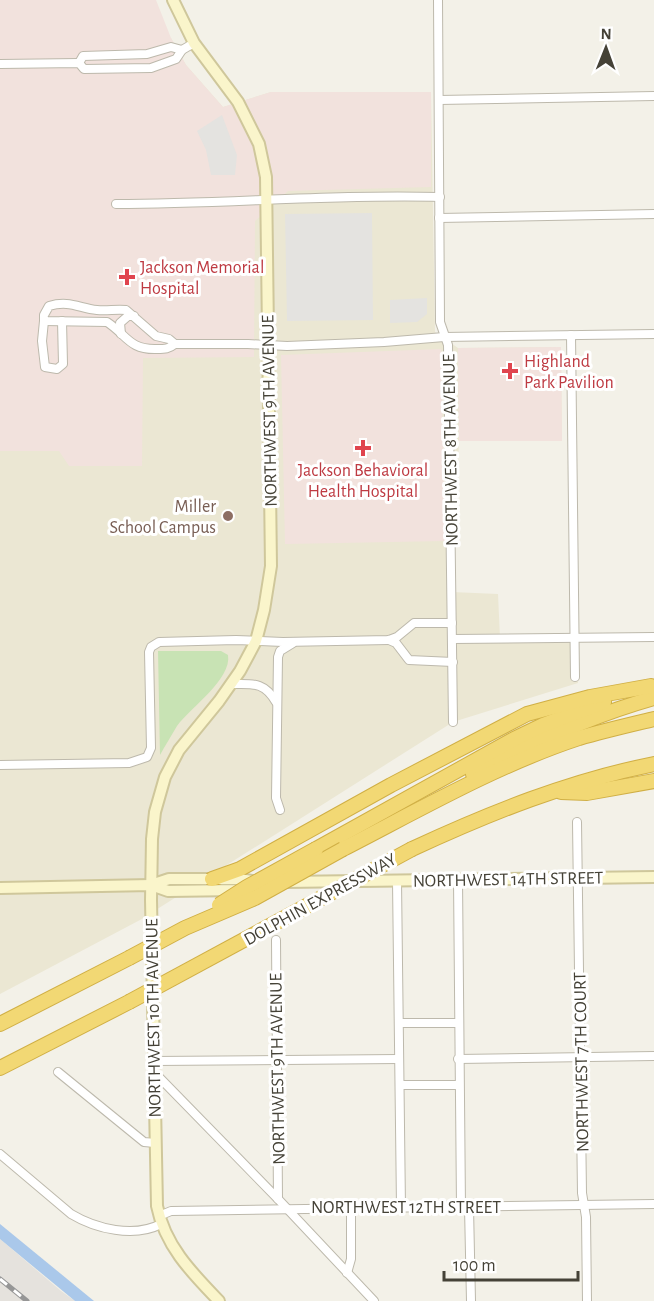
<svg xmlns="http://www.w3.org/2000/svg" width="654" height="1301" font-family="'Alegreya Sans',sans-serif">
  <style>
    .industrial { fill: #e5e2dd }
    .education { fill: #ebe7d3 }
    .medical { fill: #f2e2dd }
    .green { fill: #c8e3b4 }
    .parking { fill: #e4e3e0 }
    .water { fill: #aac8ea }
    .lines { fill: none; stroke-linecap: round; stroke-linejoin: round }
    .street-casing { stroke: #bdb9ac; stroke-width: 10 }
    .secondary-casing { stroke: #cfc79b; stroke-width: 14 }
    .highway-casing { stroke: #d0af45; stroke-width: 16 }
    .street { stroke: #fff; stroke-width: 8 }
    .secondary { stroke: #faf5cb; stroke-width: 10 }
    .highway { stroke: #f2d874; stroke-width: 14 }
    .rail-casing { stroke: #969696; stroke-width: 5 }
    .rail { stroke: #fff; stroke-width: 3; stroke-dasharray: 9; stroke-linecap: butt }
    .highway-bridge-casing { stroke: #d0af45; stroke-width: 16; stroke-linecap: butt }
    .highway-bridge { stroke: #f2d874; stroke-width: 14 }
    .health-dot { fill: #e0444e; stroke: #fff; stroke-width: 2 }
    .education-dot { fill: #8d6e63; stroke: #fff; stroke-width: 2 }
    .labels { text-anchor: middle; stroke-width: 6; stroke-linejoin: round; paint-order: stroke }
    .health-label { font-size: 18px; fill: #be3a42; stroke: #fff; text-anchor: start }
    .street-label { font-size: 18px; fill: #454237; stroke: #fff }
    .education-label { font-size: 18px; fill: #785e54; stroke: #fff; text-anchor: end }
  </style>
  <rect width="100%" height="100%" fill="#f3f1e8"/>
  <polygon class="industrial" points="0,1239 61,1291 75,1301 0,1301"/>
  <polygon class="education" points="171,38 186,65 223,107 271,92 431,92 435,332 458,348 561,347 562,441 459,441 452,592 498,594 500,638 575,637 578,683 453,722 140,920 0,994 0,60"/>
  <g class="medical">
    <polygon points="0,0 156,0 171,38 186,65 223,107 271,92 431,92 431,187 288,191 255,221 254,357 143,358 142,466 69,466 59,451 0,451"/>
    <polygon points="561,347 562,441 459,441 458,348"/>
    <polygon points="441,349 445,541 285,544 281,355"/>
  </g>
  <path class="green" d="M158,651H221L228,655C232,679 191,707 177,726C171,736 165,746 160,755Z"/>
  <g class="parking">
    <polygon points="222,115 237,155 235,175 211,175 206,150 197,131"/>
    <polygon points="372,213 373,320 287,321 285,214"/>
    <polygon points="427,298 427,314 417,322 390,323 390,300"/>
  </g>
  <polygon class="water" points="0,1224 94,1301 75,1301 0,1239"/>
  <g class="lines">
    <g class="street-casing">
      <g id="street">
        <polyline points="438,0 440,322 448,345 453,722"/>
        <polyline points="79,63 83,56 147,54 171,47 182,50"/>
        <polyline points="0,64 79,63 84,69 151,68 176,59 182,50 194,43"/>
        <polyline points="439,100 654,96"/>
        <path d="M116,204C224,204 332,194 440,197"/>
        <polyline points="439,218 654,214"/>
        <polyline points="44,321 42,341 45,367 57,369 63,364 62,321"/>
        <polyline points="121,334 120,323 128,316 134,316"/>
        <polyline points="571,335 575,677"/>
        <path d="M175,344L169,339L156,336L126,310C116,309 107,311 97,310C79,308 69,300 49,306L44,315V321L107,322C127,335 129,350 157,349C165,349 169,349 175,344H248L287,346L384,342L444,337L654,334"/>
        <polyline points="453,639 654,637"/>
        <polyline points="389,640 396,643 409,660 453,662"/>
        <path d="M231,684C252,684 264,681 276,702"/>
        <polyline points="0,765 129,763 147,757 151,748 149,652 151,647 159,642 236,640 283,642 389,640 397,637 414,623 452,623"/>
        <polyline points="280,810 276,798 278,657 280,651 293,643"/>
        <polyline points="577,822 582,1193 586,1217 587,1301"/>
        <polyline points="458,879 461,1207"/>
        <polyline points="397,881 401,1207"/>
        <polyline points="276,940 278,1199"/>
        <polyline points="399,1023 458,1023"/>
        <polyline points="458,1059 654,1056"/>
        <polyline points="154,1061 399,1059"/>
        <polyline points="58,1072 144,1142 155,1143"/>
        <polyline points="154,1072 278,1199 374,1301"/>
        <polyline points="400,1085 458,1085"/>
        <path d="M0,1154L71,1214C96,1229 134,1238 161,1224"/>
        <polyline points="469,1207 471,1301"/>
        <polyline points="159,1216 171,1211 654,1204"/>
        <polyline points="347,1273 351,1259 351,1208"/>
      </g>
    </g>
    <g class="secondary-casing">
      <g id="secondary">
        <path d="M173,0L194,43L238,102L259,144L266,177L271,566L264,610L256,641L240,671L219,701L179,750L165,777L155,812L152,839L151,900L157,1206C165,1246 192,1273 219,1301"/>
        <polyline points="285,882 654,877"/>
        <polyline points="151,885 169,879 239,879 258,882"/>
        <polyline points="0,888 151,885 168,891 238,890 241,888"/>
      </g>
    </g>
    <g class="highway-casing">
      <g id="highway">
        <path d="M473,774C531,743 590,716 654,698"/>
        <polyline points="561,792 587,793 654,781"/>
        <polyline points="316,849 514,739 543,725 604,702"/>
        <path d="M343,849C419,810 497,765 579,738C603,731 629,725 654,719"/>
        <path d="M412,849C490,813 569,781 654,764"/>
        <polyline points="212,879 240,869 391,785 527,714 590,697 651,686"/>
        <polyline points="0,1024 129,958"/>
        <polyline points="0,1068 129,1002"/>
      </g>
    </g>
    <use href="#street" class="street"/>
    <use href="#secondary" class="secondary"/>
    <use href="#highway" class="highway"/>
    <g class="rail-casing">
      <polyline id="rail" points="0,1279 27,1301"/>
    </g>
    <use href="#rail" class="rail"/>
    <g class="highway-bridge-casing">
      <g id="highway-bridge">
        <polyline points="219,905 247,887 316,849"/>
        <polyline points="129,958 185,928 255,898 343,849"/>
        <polyline points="129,1002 412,849"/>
      </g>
    </g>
    <use href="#highway-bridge" class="highway-bridge"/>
  </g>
  <g class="health-dot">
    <path d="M124 268h6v6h6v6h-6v6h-6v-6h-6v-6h6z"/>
    <path d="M507 362h6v6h6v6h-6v6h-6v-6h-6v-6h6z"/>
    <path d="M360 439h6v6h6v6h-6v6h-6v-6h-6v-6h6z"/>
  </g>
  <circle class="education-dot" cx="228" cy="516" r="6"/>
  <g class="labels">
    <g class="health-label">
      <text x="140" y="273">Jackson Memorial<tspan x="140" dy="21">Hospital</tspan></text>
      <text x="524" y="367">Highland<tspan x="524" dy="21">Park Pavilion</tspan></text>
      <text x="363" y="476" text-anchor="middle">Jackson Behavioral<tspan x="363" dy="21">Health Hospital</tspan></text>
    </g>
    <g class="street-label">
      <text transform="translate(269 411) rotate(-91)" y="6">NORTHWEST 9TH AVENUE</text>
      <text transform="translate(450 450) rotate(-91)" y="6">NORTHWEST 8TH AVENUE</text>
      <text transform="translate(508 879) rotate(-1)" y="6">NORTHWEST 14TH STREET</text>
      <text transform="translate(320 899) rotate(-29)" y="6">DOLPHIN EXPRESSWAY</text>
      <text transform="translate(153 1018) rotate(-91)" y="6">NORTHWEST 10TH AVENUE</text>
      <text transform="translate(581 1062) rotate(-91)" y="6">NORTHWEST 7TH COURT</text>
      <text transform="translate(277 1069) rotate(-91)" y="6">NORTHWEST 9TH AVENUE</text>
      <text x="406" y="1213">NORTHWEST 12TH STREET</text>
    </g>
    <g class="education-label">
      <text x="216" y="512">Miller<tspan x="216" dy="21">School Campus</tspan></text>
    </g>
  </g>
  <g transform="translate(606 48) rotate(1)" stroke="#ffffff" stroke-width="4.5" paint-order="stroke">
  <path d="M0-4.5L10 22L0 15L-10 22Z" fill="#454237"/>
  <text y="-9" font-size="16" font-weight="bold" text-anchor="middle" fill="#454237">N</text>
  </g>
  <path d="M444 1271v9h134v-9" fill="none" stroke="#454237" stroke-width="3"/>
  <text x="453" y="1271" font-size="18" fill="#454237" stroke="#ffffff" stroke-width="4.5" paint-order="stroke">100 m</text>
</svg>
